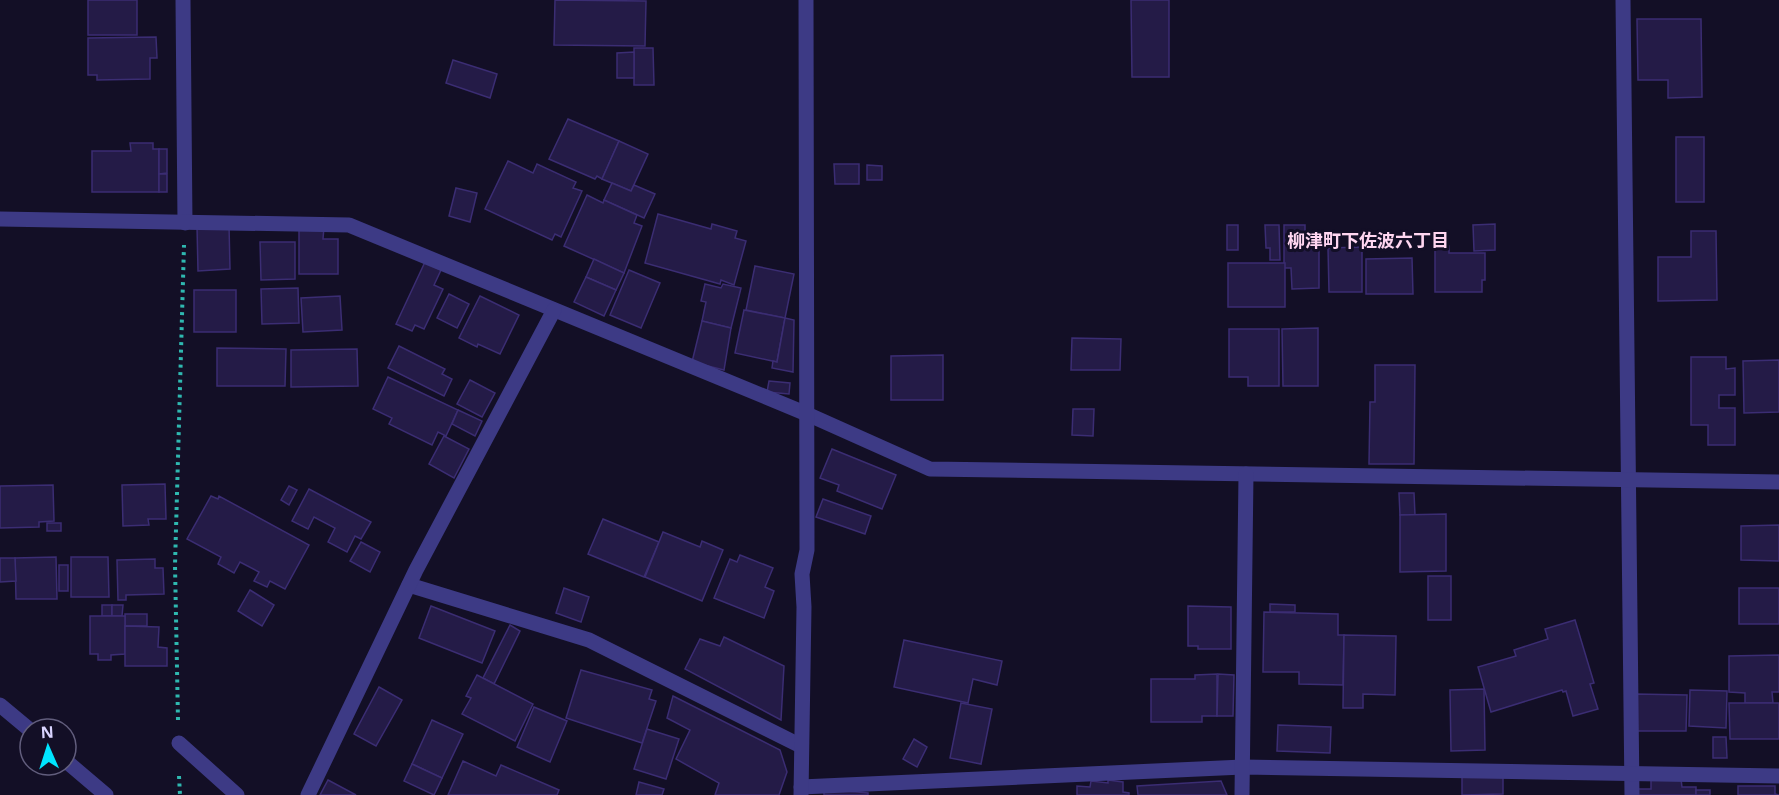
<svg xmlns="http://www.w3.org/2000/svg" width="1779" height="795" font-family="'Open Sans','Noto Sans JP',sans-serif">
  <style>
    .building { fill: #241b47; stroke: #3b2d73; stroke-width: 1.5 }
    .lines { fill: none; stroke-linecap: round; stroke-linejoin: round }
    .path { stroke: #2fb8b0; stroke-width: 4; stroke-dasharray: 3 4.5; stroke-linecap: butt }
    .street { stroke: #3d3a85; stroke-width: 15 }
    .labels { text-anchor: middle; stroke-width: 6; stroke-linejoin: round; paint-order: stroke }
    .neighbourhood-label { font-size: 18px; font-weight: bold; fill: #ffd6f0; stroke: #130f26 }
  </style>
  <rect width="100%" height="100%" fill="#130f26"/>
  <g class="building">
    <rect x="88" y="0" width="49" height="35"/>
    <polygon points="555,0 646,1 645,46 554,45"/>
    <polygon points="1131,0 1169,0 1169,77 1132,77"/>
    <polygon points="1637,19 1701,19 1702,97 1668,98 1668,80 1638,80"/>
    <polygon points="156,37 157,58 150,58 150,79 97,80 97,75 88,75 88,38"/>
    <polygon points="634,48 653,48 654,85 634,85"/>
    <polygon points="634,52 634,78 617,78 617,53"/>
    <polygon points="453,60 497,74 490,98 446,83"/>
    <polygon points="568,119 619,141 602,179 597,176 595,179 549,159"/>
    <rect x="1676" y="137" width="28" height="65"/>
    <polygon points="619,141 648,154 631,191 602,179"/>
    <polygon points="130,143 153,143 153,149 159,149 159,192 92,192 92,151 131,151"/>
    <polygon points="159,149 167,149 167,173 159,174"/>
    <polygon points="508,161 533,173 537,164 576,182 573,188 582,191 561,237 555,234 552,240 485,209"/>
    <polygon points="834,164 859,164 859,184 835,184"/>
    <polygon points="867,165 882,166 882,180 867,180"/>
    <rect x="159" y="174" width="8" height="18"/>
    <polygon points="612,183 631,191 634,185 655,194 644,218 604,200"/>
    <polygon points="456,188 477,193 470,222 449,216"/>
    <polygon points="587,195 603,203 604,200 637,215 634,223 642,226 624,273 564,246"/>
    <polygon points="658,214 711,229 712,224 737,231 735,238 746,241 734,285 721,280 720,284 645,263"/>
    <polygon points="1495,224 1495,250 1474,251 1473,225"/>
    <polygon points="229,225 230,269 198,271 197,226"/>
    <rect x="1227" y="225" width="11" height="25"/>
    <polygon points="1265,225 1279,225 1280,260 1270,260 1270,248 1266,248"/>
    <polygon points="1284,225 1305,225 1305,235 1319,235 1319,288 1292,289 1291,268 1284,268"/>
    <polygon points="299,227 324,227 323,239 338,239 338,274 299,274"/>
    <polygon points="1691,231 1716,231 1717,300 1658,301 1658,257 1691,257"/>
    <polygon points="260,242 295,242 295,279 261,280"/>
    <polygon points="1435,246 1449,246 1449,253 1485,253 1485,280 1482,280 1482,292 1435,292"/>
    <polygon points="1362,247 1362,292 1329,292 1328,248"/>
    <polygon points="1412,258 1413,294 1366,294 1366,259"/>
    <polygon points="594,259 624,273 616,290 586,277"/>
    <polygon points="425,262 441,270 434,285 443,289 424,329 415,325 412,331 396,324"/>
    <rect x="1228" y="263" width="57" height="44"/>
    <polygon points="755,266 794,274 785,318 746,310"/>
    <polygon points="629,270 660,283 641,328 610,315"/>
    <polygon points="586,277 616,290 604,316 574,302"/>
    <polygon points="705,284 721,288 723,284 741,288 731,328 702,321 706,302 701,301"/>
    <polygon points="298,288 299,323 262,324 261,289"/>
    <rect x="194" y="290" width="42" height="42"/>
    <polygon points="449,294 469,304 457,328 437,318"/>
    <polygon points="340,296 342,330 303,332 301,298"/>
    <polygon points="480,296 519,315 500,354 478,344 477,347 459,338"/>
    <polygon points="744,310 785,318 777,362 735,353"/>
    <polygon points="785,318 794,320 793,372 772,368 773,361 777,362"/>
    <polygon points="702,321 731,328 724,370 692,362"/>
    <polygon points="1318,328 1318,386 1283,386 1282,329"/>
    <polygon points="1229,329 1279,329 1279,386 1248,386 1248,377 1229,377"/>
    <polygon points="1072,338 1121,339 1120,370 1071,370"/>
    <polygon points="399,346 445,369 442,374 452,379 444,396 388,368"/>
    <polygon points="217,348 286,349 285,386 217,386"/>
    <polygon points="357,349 358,386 291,387 291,350"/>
    <polygon points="943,355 943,400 891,400 891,356"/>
    <polygon points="1691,357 1726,357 1726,369 1735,368 1735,395 1719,395 1719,408 1735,408 1735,445 1708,445 1708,425 1691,425"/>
    <polygon points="1779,360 1779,412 1744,413 1743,361"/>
    <polygon points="1375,365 1415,365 1414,464 1369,464 1370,402 1375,402"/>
    <polygon points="388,377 458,410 446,436 438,432 432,445 389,424 392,418 373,409"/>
    <polygon points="470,380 495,393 482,417 457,404"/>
    <polygon points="769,381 790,383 789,394 767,392"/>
    <polygon points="1073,409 1094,409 1093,436 1072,435"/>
    <polygon points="458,410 482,421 475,436 452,424"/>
    <polygon points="444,436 469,449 454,478 429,464"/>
    <polygon points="832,449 896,475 882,509 837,491 839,485 820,478"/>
    <polygon points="165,484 166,519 148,519 149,525 123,526 122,485"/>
    <polygon points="53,485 54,521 39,522 39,527 0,528 0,486"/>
    <polygon points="289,486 297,490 289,505 281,500"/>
    <polygon points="309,489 371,522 361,539 355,536 347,552 328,542 335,528 314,517 308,529 292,521"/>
    <polygon points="1399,493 1414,493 1415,515 1400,515"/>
    <polygon points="211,496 218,499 219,496 309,545 285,589 270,581 267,587 254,581 259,572 240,562 234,573 218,564 221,557 187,539"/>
    <polygon points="823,499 871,516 865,534 816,517"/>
    <polygon points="1446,514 1446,571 1400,572 1400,515"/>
    <polygon points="603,519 659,542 644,577 588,554"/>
    <rect x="47" y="523" width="14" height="8"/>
    <polygon points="1779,525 1779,561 1741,560 1741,526"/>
    <polygon points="663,532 700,547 702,541 723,550 702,601 645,577"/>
    <polygon points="361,542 380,552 370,572 350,561"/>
    <polygon points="740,555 773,568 765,587 774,591 764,618 714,598 730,559 737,562"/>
    <polygon points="56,557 57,599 16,599 15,558"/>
    <polygon points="71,557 108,557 109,597 71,597"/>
    <polygon points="0,558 15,558 16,581 0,582"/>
    <polygon points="155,559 155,568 163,568 164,594 126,595 126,600 118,600 117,560"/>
    <rect x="59" y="565" width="9" height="26"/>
    <rect x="1428" y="576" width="23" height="44"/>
    <polygon points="564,588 589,597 581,622 556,613"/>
    <rect x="1739" y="588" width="40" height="36"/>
    <polygon points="250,590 274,605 262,626 238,611"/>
    <polygon points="1270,604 1295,605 1295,612 1270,612"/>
    <rect x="102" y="605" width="10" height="11"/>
    <polygon points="112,605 123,605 122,616 112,616"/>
    <polygon points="431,606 495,631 482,663 419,638"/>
    <polygon points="1188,606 1231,607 1231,649 1198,649 1198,646 1188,646"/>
    <polygon points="1264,612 1338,614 1338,635 1344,635 1343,685 1299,684 1299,672 1263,672"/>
    <rect x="125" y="614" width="22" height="12"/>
    <polygon points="90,616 125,616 125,654 111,655 111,660 98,660 98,654 90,654"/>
    <polygon points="1575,620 1594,683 1590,684 1598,709 1573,716 1566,691 1563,692 1562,690 1491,712 1478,667 1516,656 1514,650 1548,639 1545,629"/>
    <polygon points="510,625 520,631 494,684 483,678"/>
    <polygon points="125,626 159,627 158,647 167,648 167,666 125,666"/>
    <polygon points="1344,635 1396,636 1395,695 1363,694 1363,708 1343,708"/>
    <polygon points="724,637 784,666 781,720 685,669 700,639 720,646"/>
    <polygon points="904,640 1002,661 997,685 973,679 968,703 894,687"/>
    <polygon points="1779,655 1779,692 1772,692 1773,703 1745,703 1745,693 1729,692 1729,656"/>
    <polygon points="581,670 652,690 649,699 656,701 642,743 566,718"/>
    <polygon points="1217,674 1217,716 1202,716 1202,722 1151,722 1151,679 1195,679 1195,675"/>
    <polygon points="1218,674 1234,675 1233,716 1217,716"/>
    <polygon points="477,675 533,704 515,741 462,714 471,698 466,696"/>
    <polygon points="379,687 402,700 376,746 354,734"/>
    <polygon points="1484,689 1485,750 1451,751 1450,690"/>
    <polygon points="1690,690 1727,691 1726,728 1689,726"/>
    <polygon points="1636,694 1687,695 1686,731 1635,731"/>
    <polygon points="673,696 780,750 787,772 779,795 715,795 719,783 676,759 690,730 667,718"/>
    <polygon points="961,703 992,709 981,764 950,758"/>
    <polygon points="1729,703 1779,703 1779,739 1730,739"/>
    <polygon points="534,707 567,721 550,762 517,747"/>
    <polygon points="432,720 463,734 442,778 412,764"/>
    <polygon points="1278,725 1331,727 1330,753 1277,751"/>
    <polygon points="647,729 679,739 666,779 634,769"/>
    <polygon points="1713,737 1726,737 1727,758 1713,758"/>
    <polygon points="914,739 927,747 917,767 903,759"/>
    <polygon points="463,761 496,776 501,765 559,790 557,795 448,795"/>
    <polygon points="412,764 442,778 434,795 404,781"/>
    <polygon points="1462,774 1503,776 1503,794 1462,795"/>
    <polygon points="1651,779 1681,779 1682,787 1696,787 1696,795 1637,795 1637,789 1651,789"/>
    <polygon points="328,780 356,795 320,795"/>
    <polygon points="1108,780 1123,782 1123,792 1129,793 1129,795 1077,795 1077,786 1090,787 1091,781 1108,783"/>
    <polygon points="1221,781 1227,795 1138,795 1137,786"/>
    <polygon points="639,782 664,789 662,795 636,795"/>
    <polygon points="1738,786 1775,786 1775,794 1779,795 1738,795"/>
    <polygon points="824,789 868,793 868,795 824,795"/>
    <rect x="1696" y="790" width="14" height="5"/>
  </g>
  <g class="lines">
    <g class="path">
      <polyline points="178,720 175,565 184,245"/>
      <polyline points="179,776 180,795"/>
    </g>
    <g class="street">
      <polyline points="183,0 185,223"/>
      <polyline points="1623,0 1632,795"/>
      <polyline points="0,219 349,225 807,414 930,469 1779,482"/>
      <polyline points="409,585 589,640 801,746"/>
      <polyline points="0,705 30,730"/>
      <polyline points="179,743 237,795"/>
      <polyline points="66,761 106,795"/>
      <polyline points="801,787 1243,767 1779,776"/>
      <polyline points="308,795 416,570 554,310"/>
      <polyline points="801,795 804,607 802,574 807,550 806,0"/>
      <polyline points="1242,795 1246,474"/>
    </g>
  </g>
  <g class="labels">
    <g class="neighbourhood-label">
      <text x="1368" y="247">柳津町下佐波六丁目</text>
    </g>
  </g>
  <g transform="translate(48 747) rotate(357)"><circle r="28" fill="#130f26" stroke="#625e7d" stroke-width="1.5"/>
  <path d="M0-4.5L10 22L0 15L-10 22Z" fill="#00e5ff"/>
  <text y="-9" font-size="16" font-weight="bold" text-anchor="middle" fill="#d9d4ff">N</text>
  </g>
</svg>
